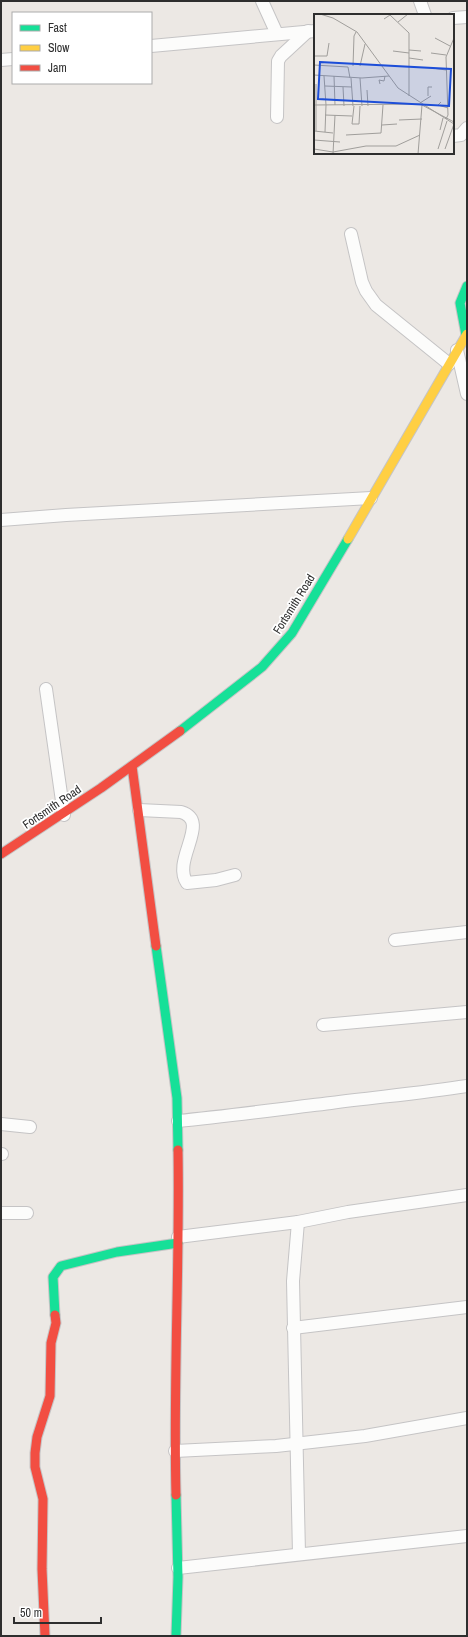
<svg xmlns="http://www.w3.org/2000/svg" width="468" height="1637" font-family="'Archivo Narrow',sans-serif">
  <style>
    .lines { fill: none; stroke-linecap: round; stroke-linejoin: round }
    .street-casing { stroke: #c5c4c5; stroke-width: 14 }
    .fast-casing { stroke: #c5c4c5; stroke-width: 11 }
    .slow-casing { stroke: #c5c4c5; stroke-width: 11 }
    .jam-casing { stroke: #c5c4c5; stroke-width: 11 }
    .street { stroke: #fcfcfb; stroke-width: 12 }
    .fast { stroke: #16e098; stroke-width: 9 }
    .slow { stroke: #ffcf43; stroke-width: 9 }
    .jam { stroke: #f24e42; stroke-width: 9 }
    .labels { text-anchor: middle; stroke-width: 3.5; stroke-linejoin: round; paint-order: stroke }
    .street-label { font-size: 12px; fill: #2e2e2e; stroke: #fff }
    .inset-road { fill: none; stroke: #a09e9b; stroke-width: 1 }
    .view { fill: #1d4ed8; fill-opacity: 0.15; stroke: #1d4ed8; stroke-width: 2 }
    .inset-edge { fill: none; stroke: #2e2e2e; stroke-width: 2 }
  </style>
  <rect width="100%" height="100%" fill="#ece8e4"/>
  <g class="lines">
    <g class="street-casing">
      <g id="street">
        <polyline points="262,1 277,34"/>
        <polyline points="420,1 425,15"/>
        <polyline points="453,18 467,17"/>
        <polyline points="151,46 315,31"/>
        <polyline points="1,60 13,59"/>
        <polyline points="277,117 278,61 281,56 308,31"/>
        <polyline points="453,136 461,135 467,128"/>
        <polyline points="351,234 362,282 366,291 376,305 449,364"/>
        <polyline points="457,350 467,394"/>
        <polyline points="1,520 66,515 371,498"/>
        <polyline points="46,689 64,815"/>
        <path d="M139,810L181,812C212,821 171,860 187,883L216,880L235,875"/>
        <polyline points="395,940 467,932"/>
        <polyline points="323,1025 467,1012"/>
        <path d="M178,1121C229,1116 280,1109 331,1103C377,1097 422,1093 467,1086"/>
        <polyline points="1,1124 30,1127"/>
        <polyline points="1,1154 2,1154"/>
        <polyline points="1,1213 27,1213"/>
        <polyline points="298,1222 293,1281 299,1554"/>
        <polyline points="178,1237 298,1222 348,1212 467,1195"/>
        <polyline points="293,1328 467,1307"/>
        <polyline points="175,1451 276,1446 365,1436 467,1418"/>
        <polyline points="178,1568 467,1536"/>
      </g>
    </g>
    <g class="fast-casing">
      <g id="fast">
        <polyline points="466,335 460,303 467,286"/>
        <polyline points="180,731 262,667 292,633 348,539"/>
        <polyline points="156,946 177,1098 178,1150"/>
        <polyline points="55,1315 53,1277 61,1266 117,1252 178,1243"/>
        <polyline points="176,1495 178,1577 176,1636"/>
      </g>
    </g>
    <g class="slow-casing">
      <polyline id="slow" points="348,539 467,334"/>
    </g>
    <g class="jam-casing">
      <g id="jam">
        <polyline points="132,766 156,946"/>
        <polyline points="1,854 101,788 180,731"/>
        <path d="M176,1495C173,1380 180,1265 178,1150"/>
        <polyline points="45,1636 42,1569 43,1499 35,1467 35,1453 37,1437 50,1396 51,1343 56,1323 55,1315"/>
      </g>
    </g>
    <use href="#street" class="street"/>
    <use href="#fast" class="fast"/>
    <use href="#slow" class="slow"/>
    <use href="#jam" class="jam"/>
  </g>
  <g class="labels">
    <g class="street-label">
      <text transform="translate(294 604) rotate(-58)" y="4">Fortsmith Road</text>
      <text transform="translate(52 807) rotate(-34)" y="4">Fortsmith Road</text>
    </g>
  </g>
  <g transform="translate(314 14)">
    <rect width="140" height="140" fill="#ece8e4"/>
    <path class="inset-road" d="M6,0L19,4L43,18L84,74L140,110M70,5L76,1L95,19V82M84,8L94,0M121,24L136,32M95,36L107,37M79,37L95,39M117,39L132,41M0,42H13L15,29M95,44L109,46M0,51L34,53L36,64M39,52L40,22L42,18M46,52L51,30M118,54L132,56M0,61L48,64L75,62M10,62L12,91M20,62L21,91M37,64L39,92M46,64L48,92M66,70L65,66L70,67L71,62M11,72L38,73M29,73L30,92M53,76L54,92M114,82V73H118M127,88L124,91L134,94M106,89L117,82M0,91L107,90M40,92L38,110H45L46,92M11,101L38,102M132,105L134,101L132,43L140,24M85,106L108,105M68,111L83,110M126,116L129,104M0,117L19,119M2,117V70M11,118L12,91M32,121L67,119L69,91M0,126L26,128M0,135L19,138L52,132H82L106,121M124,135L133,107M131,135L140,110M19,140L21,101M104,140L108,91L140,108"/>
    <path class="view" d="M6,48L137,55L135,92L4,85Z"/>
    <rect width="140" height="140" class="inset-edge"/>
  </g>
  <rect width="468" height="1637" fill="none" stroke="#2e2e2e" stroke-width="4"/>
  <rect x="12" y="12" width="140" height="72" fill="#ffffff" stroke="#ababab"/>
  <rect x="20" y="25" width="20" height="6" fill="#16e098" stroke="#ababab"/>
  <text x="48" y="32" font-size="12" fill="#2e2e2e">Fast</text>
  <rect x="20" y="45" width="20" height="6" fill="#ffcf43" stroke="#ababab"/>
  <text x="48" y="52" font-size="12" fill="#2e2e2e">Slow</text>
  <rect x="20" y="65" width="20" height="6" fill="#f24e42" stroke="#ababab"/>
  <text x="48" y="72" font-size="12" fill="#2e2e2e">Jam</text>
  <path d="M14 1617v6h87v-6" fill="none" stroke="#2e2e2e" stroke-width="2"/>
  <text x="20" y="1617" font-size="12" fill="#2e2e2e" stroke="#ffffff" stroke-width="3" paint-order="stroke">50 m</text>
</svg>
